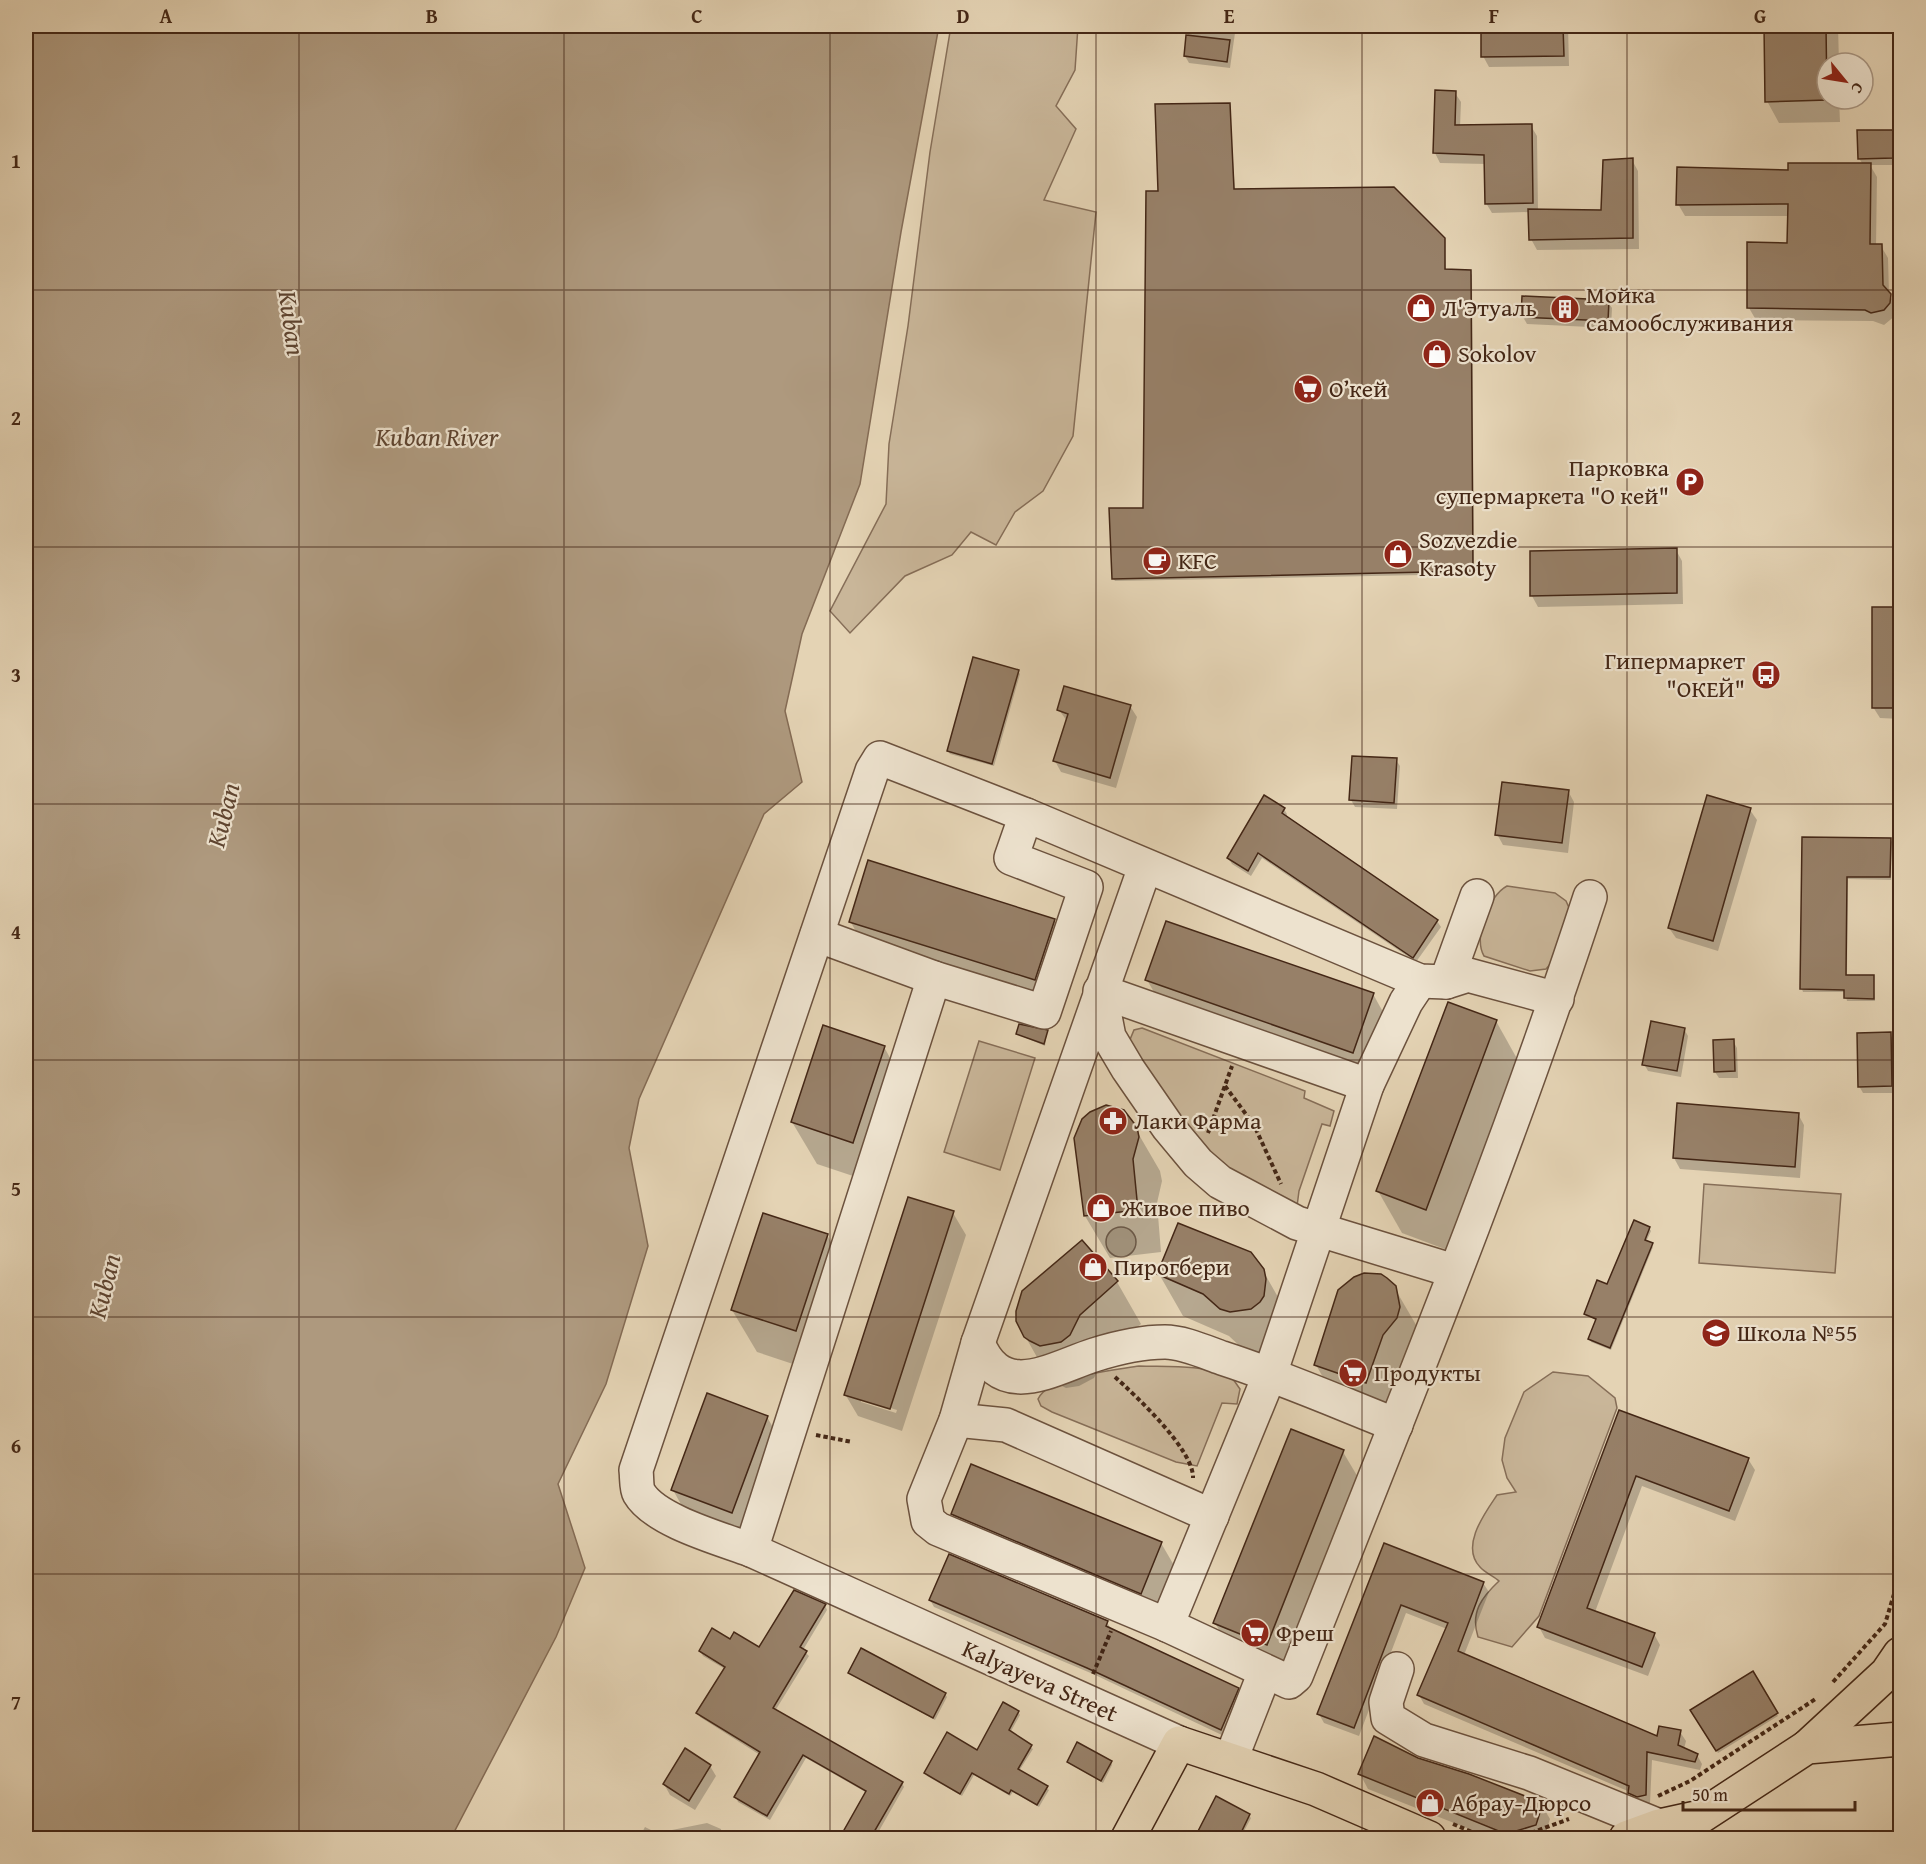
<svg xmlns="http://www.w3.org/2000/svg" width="1926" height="1864" font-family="'Gentium Book Plus',serif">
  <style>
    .green { fill: #c9b699; stroke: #866e58; stroke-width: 1.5 }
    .water { fill: #ae997e; stroke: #846b54; stroke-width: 1.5 }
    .shadow { fill: #0003; fill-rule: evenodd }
    .building { fill: #978068; stroke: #442716; stroke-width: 1.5 }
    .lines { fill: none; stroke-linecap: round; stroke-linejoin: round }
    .minor-casing { stroke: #6c523e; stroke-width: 36 }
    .major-casing { stroke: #442716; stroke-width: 36 }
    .path { stroke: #442716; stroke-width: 4; stroke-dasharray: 4.5 3; stroke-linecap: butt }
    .minor { stroke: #ede2ce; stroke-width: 33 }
    .major { stroke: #e4d3b4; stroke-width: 33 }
    .grid { fill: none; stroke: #442716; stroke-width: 1.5; stroke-opacity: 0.55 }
    .labels { text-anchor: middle; stroke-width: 4.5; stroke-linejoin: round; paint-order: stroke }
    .poi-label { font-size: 24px; fill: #442716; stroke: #ede2ce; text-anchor: start }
    .street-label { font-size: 24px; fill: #442716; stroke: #ede2ce }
    .water-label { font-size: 26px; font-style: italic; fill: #5e4430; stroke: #ede2ce }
    .neatline { fill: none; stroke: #442716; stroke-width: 2 }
    .grid-label { font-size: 20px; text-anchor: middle; font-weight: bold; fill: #442716 }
  </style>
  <rect width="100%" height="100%" fill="#e4d3b4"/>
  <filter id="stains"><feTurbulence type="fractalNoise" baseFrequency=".00333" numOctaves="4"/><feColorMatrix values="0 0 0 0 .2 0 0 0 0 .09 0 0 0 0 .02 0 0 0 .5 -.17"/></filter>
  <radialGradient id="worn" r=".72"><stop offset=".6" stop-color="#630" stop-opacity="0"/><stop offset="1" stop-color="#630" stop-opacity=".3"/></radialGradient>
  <g class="green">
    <polygon points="951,26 1078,26 1075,70 1056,106 1076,129 1044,200 1096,212 1073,436 1043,491 1015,512 996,545 971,532 952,555 905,576 850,633 830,611 886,504 889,444 908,326 930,152"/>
    <path d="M1507,886L1555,893L1566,901L1570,910L1553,961L1546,969L1530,971L1484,956C1473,938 1488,896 1507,886Z"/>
    <polygon points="1142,1028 1305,1091 1304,1098 1334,1111 1330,1126 1322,1124 1299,1191 1296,1214 1214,1166 1129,1042 1134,1030"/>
    <polygon points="979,1041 1035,1058 1000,1170 944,1152"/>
    <polygon points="1704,1184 1841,1194 1835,1273 1699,1263"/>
    <circle cx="1121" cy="1242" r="15"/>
    <path d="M1139,1366C1165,1367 1204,1365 1227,1375C1234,1378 1236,1384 1240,1389L1237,1404L1222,1403L1197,1466L1176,1462L1052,1412L1041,1406L1038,1399C1048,1376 1116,1370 1139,1366Z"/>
    <path d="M1553,1372L1588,1376L1615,1398L1617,1408L1539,1616L1512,1647L1478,1637C1470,1612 1482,1597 1499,1581C1494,1576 1485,1573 1480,1567C1460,1546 1485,1513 1497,1495L1516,1492L1507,1478L1502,1460L1505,1438L1524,1392Z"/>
  </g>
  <polygon class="water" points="26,26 939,26 901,232 860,484 802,634 785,711 802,782 764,814 639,1099 629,1148 648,1246 606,1384 558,1484 585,1568 556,1637 451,1838 26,1838"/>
  <g class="shadow">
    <polygon points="1189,26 1236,26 1230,68 1189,63 1185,56"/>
    <polygon points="1482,26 1568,26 1569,66 1489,67 1483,56"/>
    <polygon points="1765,26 1838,26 1839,63 1827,63 1827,99 1839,99 1840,122 1779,123 1767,101"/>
    <polygon points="1437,92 1455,93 1461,102 1460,127 1531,126 1537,136 1538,210 1603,211 1632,160 1638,171 1639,249 1537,250 1531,239 1529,212 1492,213 1486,203 1486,164 1440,163 1435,153"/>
    <polygon points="1229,105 1235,190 1444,238 1446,271 1470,272 1472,275 1474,574 1115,581 1113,578 1145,509 1160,192"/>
    <polygon points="1892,131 1896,138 1896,165 1870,165 1877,177 1876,246 1881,246 1888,258 1889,294 1897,308 1896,315 1884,325 1873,321 1756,320 1749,308 1789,244 1789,216 1685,216 1678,204 1789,171 1863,165 1859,158"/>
    <polygon points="1608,302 1612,308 1611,328 1527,324 1523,317"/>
    <polygon points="1676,550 1682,561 1683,604 1538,607 1532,596"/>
    <polygon points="1897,609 1900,614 1900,719 1880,718 1873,707"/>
    <polygon points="1018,671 1020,674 994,766 950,754 948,751"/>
    <polygon points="1130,706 1137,717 1116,788 1061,772 1055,761 1067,721 1059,710"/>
    <polygon points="1396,760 1400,766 1397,809 1355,807 1351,800"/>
    <polygon points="1568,791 1574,802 1568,853 1503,845 1497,834"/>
    <polygon points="1284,809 1287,814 1286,817 1437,921 1441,927 1416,962 1262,858 1251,876 1232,864 1229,859"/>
    <polygon points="1750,810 1757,820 1718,951 1676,938 1669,928"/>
    <polygon points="1803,839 1890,839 1892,842 1891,880 1848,879 1847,976 1873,976 1875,1001 1847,1001 1845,992 1803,992 1802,989"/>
    <polygon points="1054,920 1079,963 1059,1022 875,964 850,921"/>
    <polygon points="1147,980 1373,994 1397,1037 1377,1094 1172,1023"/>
    <polygon points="1496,1021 1520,1064 1450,1251 1402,1233 1378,1191"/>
    <polygon points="1684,1029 1688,1036 1681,1077 1648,1071 1644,1064"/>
    <polygon points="1047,1032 1045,1046 1017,1034"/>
    <polygon points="1890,1034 1894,1041 1895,1093 1863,1093 1859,1086"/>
    <polygon points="1733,1041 1737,1048 1738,1078 1719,1078 1715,1072"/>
    <polygon points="884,1047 908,1090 877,1184 817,1164 792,1122"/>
    <polygon points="1798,1114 1804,1125 1800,1178 1680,1169 1674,1158"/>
    <polygon points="1135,1128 1160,1171 1162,1181 1157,1203 1161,1252 1110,1258 1085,1216"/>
    <path d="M953,1213L966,1235L902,1431L858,1416L845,1394ZM861,1399L897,1410L896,1413L861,1402Z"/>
    <polygon points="1649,1228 1651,1231 1646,1242 1653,1247 1611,1350 1591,1342 1590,1339 1597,1321 1585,1313"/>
    <polygon points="827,1235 851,1278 820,1373 757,1352 732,1310"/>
    <polygon points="1262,1269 1287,1313 1275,1352 1256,1355 1246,1352 1229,1336 1183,1316 1159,1274"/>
    <polygon points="1117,1282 1141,1324 1104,1358 1094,1378 1079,1386 1066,1388 1050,1380 1025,1336"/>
    <polygon points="1394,1287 1419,1330 1390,1425 1340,1407 1316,1365"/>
    <polygon points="1620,1411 1748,1459 1755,1470 1735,1521 1642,1486 1595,1612 1654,1634 1660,1645 1648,1676 1545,1638 1539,1627"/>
    <polygon points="767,1417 792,1460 757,1555 697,1533 673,1490"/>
    <polygon points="1343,1452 1368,1494 1291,1686 1240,1666 1215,1623"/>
    <polygon points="952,1514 1161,1543 1186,1586 1166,1636 977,1556"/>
    <polygon points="1385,1545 1483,1583 1489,1592 1464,1655 1658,1738 1680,1732 1686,1741 1684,1749 1697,1755 1702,1764 1700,1770 1652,1760 1650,1804 1643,1805 1635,1802 1630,1792 1424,1704 1419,1695 1447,1629 1406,1613 1359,1736 1324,1723 1319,1714"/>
    <polygon points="930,1600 1107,1622 1111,1629 1237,1689 1241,1696 1224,1736 1093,1674 934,1607"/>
    <polygon points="825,1605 827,1610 803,1650 809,1656 775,1711 902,1783 904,1787 875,1838 840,1838 867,1793 806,1758 770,1820 738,1802 736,1797 760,1755 700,1717 698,1713 725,1669 703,1656 700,1651 731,1641 760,1649"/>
    <polygon points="850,1673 945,1694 947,1697 935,1720"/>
    <polygon points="1752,1673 1778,1716 1718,1753 1692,1710"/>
    <polygon points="1018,1712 1020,1715 1010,1733 1033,1749 1019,1771 1049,1790 1039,1807 1013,1792 1010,1796 974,1775 962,1796 927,1776 926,1773 978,1752"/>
    <polygon points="1418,1759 1542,1805 1550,1819 1544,1838 1492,1838 1368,1789 1360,1774"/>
    <polygon points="1068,1762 1111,1762 1112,1765 1103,1783"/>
    <polygon points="710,1766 716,1776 695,1810 670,1795 664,1784"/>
    <polygon points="1249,1816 1251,1818 1242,1835 1232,1830"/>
    <polygon points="707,1823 721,1829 722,1838 639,1838 645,1827 657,1833"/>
    <polygon points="1287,1832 1298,1838 1284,1838"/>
  </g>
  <g class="building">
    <polygon points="1481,26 1563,26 1564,56 1481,57"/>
    <polygon points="1764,26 1826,26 1827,100 1765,102"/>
    <polygon points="1186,35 1230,40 1227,62 1184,56"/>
    <polygon points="1435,90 1456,91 1455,125 1532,124 1533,203 1485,204 1484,155 1433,153"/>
    <polygon points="1230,103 1234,189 1394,187 1445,238 1445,269 1471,270 1473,571 1112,579 1109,508 1143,508 1146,191 1158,191 1155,104"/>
    <polygon points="1857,130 1893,130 1893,158 1858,159"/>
    <polygon points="1633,158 1633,238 1529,240 1528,209 1601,210 1603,160"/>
    <polygon points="1788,163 1871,163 1870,244 1882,244 1883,285 1891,294 1890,303 1884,310 1871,313 1865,310 1747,308 1747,242 1787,243 1788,204 1676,205 1677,167 1788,170"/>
    <polygon points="1522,296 1609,300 1608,321 1521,317"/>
    <polygon points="1677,548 1677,593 1530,596 1530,551"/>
    <polygon points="1872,607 1898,607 1896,708 1872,708"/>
    <polygon points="973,657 1019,670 992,764 947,751"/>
    <polygon points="1064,686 1131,705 1110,778 1053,761 1068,714 1057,710"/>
    <polygon points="1352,756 1397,758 1394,803 1349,800"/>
    <polygon points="1502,782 1569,790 1562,843 1495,835"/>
    <polygon points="1264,795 1285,808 1282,813 1438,920 1413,958 1258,853 1248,871 1227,858"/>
    <polygon points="1707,795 1751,808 1713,941 1668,928"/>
    <polygon points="1802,837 1891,838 1890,877 1847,877 1846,975 1874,975 1874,999 1844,998 1844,990 1800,989"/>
    <polygon points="868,860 1055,919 1035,980 849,922"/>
    <polygon points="1166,921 1374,993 1353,1053 1145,980"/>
    <polygon points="1448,1002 1497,1020 1426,1210 1376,1191"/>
    <polygon points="1651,1021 1685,1028 1677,1071 1642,1065"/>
    <polygon points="1019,1024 1048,1030 1044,1044 1016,1034"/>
    <polygon points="823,1025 885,1046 853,1143 791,1122"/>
    <polygon points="1891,1032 1892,1086 1858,1087 1857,1033"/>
    <polygon points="1734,1039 1735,1071 1714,1072 1713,1040"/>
    <polygon points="1677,1103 1799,1113 1795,1167 1673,1158"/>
    <polygon points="1106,1105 1124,1110 1137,1127 1139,1137 1133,1159 1138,1210 1084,1216 1074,1138 1082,1119 1090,1112"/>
    <polygon points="908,1197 954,1211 890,1409 844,1395"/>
    <polygon points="763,1213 828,1234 796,1331 731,1310"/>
    <polygon points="1634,1220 1650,1227 1645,1240 1653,1243 1610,1348 1588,1339 1596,1319 1584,1314 1597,1280 1607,1284"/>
    <polygon points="1178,1223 1251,1252 1264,1269 1266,1279 1264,1296 1260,1302 1251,1309 1230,1312 1220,1309 1203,1294 1157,1274"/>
    <polygon points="1082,1240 1118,1281 1080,1315 1070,1335 1061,1342 1040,1346 1030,1341 1024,1337 1016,1321 1016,1311 1022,1291"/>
    <polygon points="1364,1273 1381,1274 1387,1278 1396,1286 1400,1307 1397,1318 1383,1335 1366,1383 1314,1365 1338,1290 1354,1277"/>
    <polygon points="707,1393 768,1416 732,1513 671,1490"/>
    <polygon points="1619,1410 1749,1458 1729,1511 1636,1476 1587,1608 1655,1633 1642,1667 1537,1627"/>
    <polygon points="1291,1429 1344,1450 1267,1645 1213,1623"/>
    <polygon points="971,1464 1162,1542 1141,1594 951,1514"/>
    <polygon points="1384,1543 1484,1582 1458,1651 1657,1736 1659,1726 1681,1730 1678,1745 1698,1754 1695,1762 1647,1752 1646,1795 1637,1797 1628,1793 1629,1786 1417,1695 1448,1623 1401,1605 1354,1728 1317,1714"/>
    <polygon points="949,1554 1108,1621 1106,1626 1239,1688 1221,1730 1087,1668 929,1600"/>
    <polygon points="794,1590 826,1604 800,1647 807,1651 773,1708 903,1782 870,1839 839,1839 866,1791 803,1755 767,1816 734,1797 760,1752 696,1713 725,1667 699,1651 712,1628 730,1639 734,1632 759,1647"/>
    <polygon points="861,1648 946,1693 933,1718 848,1673"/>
    <polygon points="1753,1671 1778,1713 1716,1751 1690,1710"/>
    <polygon points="1003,1702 1019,1711 1009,1730 1032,1745 1018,1769 1048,1786 1037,1805 1011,1790 1009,1794 972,1773 960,1794 924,1773 947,1732 977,1750"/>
    <polygon points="1374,1736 1418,1758 1469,1774 1543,1803 1536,1825 1506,1834 1358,1774"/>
    <polygon points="1077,1742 1112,1761 1101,1781 1067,1762"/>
    <polygon points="685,1748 711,1765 689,1801 663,1784"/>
    <polygon points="1216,1796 1250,1814 1238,1839 1194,1839"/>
  </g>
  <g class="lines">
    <g class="minor-casing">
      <g id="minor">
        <path d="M1145,867L978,1343L956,1420L924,1499L928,1521L938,1529L1167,1625L1289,1682L1296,1676C1398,1418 1504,1161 1590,897"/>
        <polyline points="817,935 934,978 1044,1012 1086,887 1011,858 1026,815"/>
        <polyline points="1446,982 1477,896"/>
        <polyline points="1367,1085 1100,991 1109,1037 1128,1069 1168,1127 1198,1163 1220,1182 1297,1223 1454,1271"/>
        <path d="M978,1343C1002,1402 1051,1369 1094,1355C1116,1348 1141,1342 1165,1342C1183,1342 1205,1352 1222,1358C1281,1377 1338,1402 1396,1425"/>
        <polyline points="956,1420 1006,1425 1212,1516"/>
        <polyline points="751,1550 934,978"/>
        <polyline points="1167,1625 1270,1374 1367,1085 1406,1002 1420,981"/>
        <polyline points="1397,1669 1386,1702 1388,1718 1424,1740 1529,1773 1659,1826"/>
        <path d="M1179,1743L751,1550C722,1539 655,1521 639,1493C636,1488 637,1477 636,1470L872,771L880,758L1026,815L1420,981L1446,982L1468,975L1557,999"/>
        <polyline points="1231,1759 1265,1672"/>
      </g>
    </g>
    <g class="major-casing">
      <g id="major">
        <polyline points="1807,1747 1887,1673 1900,1654"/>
        <polyline points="1128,1838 1179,1743 1316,1789 1429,1838"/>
        <polyline points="1626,1838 1659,1826 1700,1817 1807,1747 1900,1739"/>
      </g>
    </g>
    <g class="path">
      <polyline points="1225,1086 1254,1125 1281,1184"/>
      <polyline points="1208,1133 1232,1066"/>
      <path d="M1115,1377C1136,1396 1194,1450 1193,1478"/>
      <polyline points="816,1435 852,1442"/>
      <polyline points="1093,1674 1111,1631"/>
      <polyline points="1833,1682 1885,1624 1900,1574"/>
      <polyline points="1658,1796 1690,1781 1817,1698"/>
      <polyline points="1453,1824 1479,1835 1497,1838"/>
      <polyline points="1517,1838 1569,1819"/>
    </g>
    <use href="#minor" class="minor"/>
    <use href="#major" class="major"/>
  </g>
  <path class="grid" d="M299,26V1838M564,26V1838M830,26V1838M1096,26V1838M1362,26V1838M1627,26V1838M26,290H1900M26,547H1900M26,804H1900M26,1060H1900M26,1317H1900M26,1574H1900"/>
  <defs>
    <g id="shop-disc" transform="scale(1.5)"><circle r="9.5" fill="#8f2418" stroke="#ede2ce"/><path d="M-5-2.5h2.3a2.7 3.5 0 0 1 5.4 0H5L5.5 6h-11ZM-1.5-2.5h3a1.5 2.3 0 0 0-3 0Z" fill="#fff"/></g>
    <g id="building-disc" transform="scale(1.5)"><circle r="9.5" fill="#8f2418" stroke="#ede2ce"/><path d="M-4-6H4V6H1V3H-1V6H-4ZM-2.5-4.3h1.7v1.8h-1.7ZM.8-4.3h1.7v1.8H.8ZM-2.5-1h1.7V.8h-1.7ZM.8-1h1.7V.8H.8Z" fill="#fff"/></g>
    <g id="supermarket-disc" transform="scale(1.5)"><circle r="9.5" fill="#8f2418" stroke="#ede2ce"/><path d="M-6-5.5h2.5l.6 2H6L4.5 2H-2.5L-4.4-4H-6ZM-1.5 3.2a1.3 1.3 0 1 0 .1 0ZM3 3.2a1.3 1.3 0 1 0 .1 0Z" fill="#fff"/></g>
    <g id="parking-disc" transform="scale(1.5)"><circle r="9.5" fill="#8f2418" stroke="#ede2ce"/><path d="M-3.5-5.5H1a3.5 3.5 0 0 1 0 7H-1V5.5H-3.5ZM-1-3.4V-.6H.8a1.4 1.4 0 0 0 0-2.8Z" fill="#fff"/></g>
    <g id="cafe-disc" transform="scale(1.5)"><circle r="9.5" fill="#8f2418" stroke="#ede2ce"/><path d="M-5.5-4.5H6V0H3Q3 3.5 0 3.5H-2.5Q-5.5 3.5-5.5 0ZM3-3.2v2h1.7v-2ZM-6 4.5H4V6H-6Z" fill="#fff"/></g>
    <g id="bus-disc" transform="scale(1.5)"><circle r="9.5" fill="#8f2418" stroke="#ede2ce"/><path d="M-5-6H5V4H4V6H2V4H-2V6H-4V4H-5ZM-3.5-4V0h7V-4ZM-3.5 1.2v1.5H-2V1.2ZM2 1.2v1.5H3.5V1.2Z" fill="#fff"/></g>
    <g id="pharmacy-disc" transform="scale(1.5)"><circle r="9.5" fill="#8f2418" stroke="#ede2ce"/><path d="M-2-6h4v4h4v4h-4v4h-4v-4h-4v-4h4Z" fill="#fff"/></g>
    <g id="school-disc" transform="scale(1.5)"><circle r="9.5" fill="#8f2418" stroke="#ede2ce"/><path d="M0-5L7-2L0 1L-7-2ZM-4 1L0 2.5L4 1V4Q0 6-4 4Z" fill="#fff"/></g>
  </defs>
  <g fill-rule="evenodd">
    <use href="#shop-disc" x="1421" y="308"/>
    <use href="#building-disc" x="1565" y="309"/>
    <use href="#shop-disc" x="1437" y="354"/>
    <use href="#supermarket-disc" x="1308" y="389"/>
    <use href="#parking-disc" x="1690" y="482"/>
    <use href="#shop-disc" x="1398" y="554"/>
    <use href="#cafe-disc" x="1157" y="561"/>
    <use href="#bus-disc" x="1766" y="675"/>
    <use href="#pharmacy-disc" x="1113" y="1121"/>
    <use href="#shop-disc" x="1101" y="1208"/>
    <use href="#shop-disc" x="1093" y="1267"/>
    <use href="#school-disc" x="1716" y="1333"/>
    <use href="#supermarket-disc" x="1353" y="1373"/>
    <use href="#supermarket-disc" x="1255" y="1633"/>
    <use href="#shop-disc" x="1430" y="1803"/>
  </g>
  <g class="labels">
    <g class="poi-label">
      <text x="1586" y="303">Мойка<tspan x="1586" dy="28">самообслуживания</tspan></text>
      <text x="1442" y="316">Л'Этуаль</text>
      <text x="1458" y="362">Sokolov</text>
      <text x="1329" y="397">О’кей</text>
      <text x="1669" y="476" text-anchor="end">Парковка<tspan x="1669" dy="28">супермаркета "О кей"</tspan></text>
      <text x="1419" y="548">Sozvezdie<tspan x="1419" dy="28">Krasoty</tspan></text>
      <text x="1178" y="569">KFC</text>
      <text x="1745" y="669" text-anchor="end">Гипермаркет<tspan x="1745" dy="28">"ОКЕЙ"</tspan></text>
      <text x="1134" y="1129">Лаки Фарма</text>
      <text x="1122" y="1216">Живое пиво</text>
      <text x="1114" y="1275">Пирогбери</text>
      <text x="1737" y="1341">Школа №55</text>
      <text x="1374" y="1381">Продукты</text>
      <text x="1276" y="1641">Фреш</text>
      <text x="1451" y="1811">Абрау-Дюрсо</text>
    </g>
    <g class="street-label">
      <text transform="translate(1040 1681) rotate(24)" y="8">Kalyayeva Street</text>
    </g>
    <g class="water-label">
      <text transform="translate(292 323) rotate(82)" y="9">Kuban</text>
      <text x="437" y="446">Kuban River</text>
      <text transform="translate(223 815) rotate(-76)" y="9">Kuban</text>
      <text transform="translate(104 1286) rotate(-76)" y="9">Kuban</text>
    </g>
  </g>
  <rect width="1926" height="1864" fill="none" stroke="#e4d3b4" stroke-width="66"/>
  <g transform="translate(1845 81) rotate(120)"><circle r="28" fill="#ede2ce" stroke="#a99784" stroke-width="1.5"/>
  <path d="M0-4.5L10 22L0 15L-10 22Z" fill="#8f2418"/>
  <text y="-9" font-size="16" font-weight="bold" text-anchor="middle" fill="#442716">С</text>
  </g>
  <path d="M1683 1801v9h172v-9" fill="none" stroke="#442716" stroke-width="3"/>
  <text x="1692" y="1801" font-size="18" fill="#442716" stroke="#ede2ce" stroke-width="4.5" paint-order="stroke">50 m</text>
  <rect x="33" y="33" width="1860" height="1798" class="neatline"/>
  <g class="grid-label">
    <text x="166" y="23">A</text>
    <text x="432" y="23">B</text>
    <text x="697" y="23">C</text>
    <text x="963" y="23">D</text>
    <text x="1229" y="23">E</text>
    <text x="1494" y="23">F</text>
    <text x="1760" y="23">G</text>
    <text x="16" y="168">1</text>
    <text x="16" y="425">2</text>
    <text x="16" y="682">3</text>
    <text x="16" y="939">4</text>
    <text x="16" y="1196">5</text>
    <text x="16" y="1453">6</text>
    <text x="16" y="1709">7</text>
  </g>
  <rect width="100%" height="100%" filter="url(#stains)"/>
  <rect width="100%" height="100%" fill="url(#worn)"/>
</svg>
